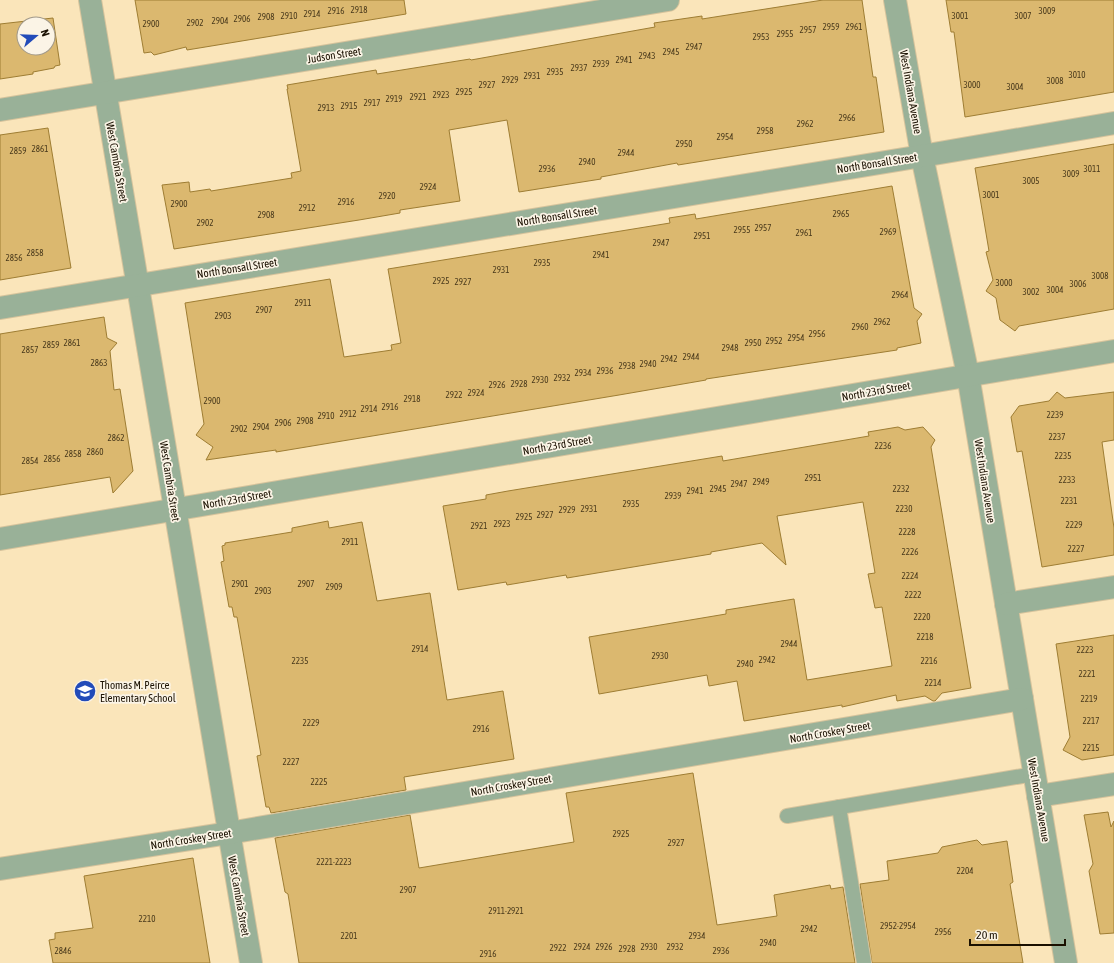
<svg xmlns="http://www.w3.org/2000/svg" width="1114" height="963" font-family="'Asap Condensed',sans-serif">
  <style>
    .building { fill: #dbb86f; stroke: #9e7d33; fill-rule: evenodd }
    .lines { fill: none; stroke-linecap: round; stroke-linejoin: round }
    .service-casing { stroke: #d6c39c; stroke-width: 16 }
    .minor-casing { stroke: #d6c39c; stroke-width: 24 }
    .service { stroke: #99b198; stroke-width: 14 }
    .minor { stroke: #99b198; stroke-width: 22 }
    .labels { text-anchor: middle; stroke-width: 3.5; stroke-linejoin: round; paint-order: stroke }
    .number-label { font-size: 9px; fill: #4a3a1c }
    .street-label { font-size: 11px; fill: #1a1000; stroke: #fbf4e6 }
    .poi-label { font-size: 11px; fill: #1a1000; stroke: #fbf4e6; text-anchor: start }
  </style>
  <rect width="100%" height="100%" fill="#fae5ba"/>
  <g class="building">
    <polygon points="135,0 404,0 406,14 187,50 186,47 154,55 151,52 144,53"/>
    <polygon points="823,0 862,0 873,77 876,77 884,132 678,165 677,163 601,177 601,179 519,192 507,120 449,130 460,201 400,210 400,213 359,220 174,249 162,185 189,182 190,192 210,189 211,191 292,178 291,173 301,171 287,89 288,89 287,85 376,70 377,74 470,59 471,60 655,27 654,23 702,16 702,19"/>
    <polygon points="946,0 1114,0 1114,92 965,117 954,32 951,32"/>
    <path d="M53,18L60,65L55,66L54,68L33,72V74L0,79V24ZM24,24H48V48H24Z"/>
    <polygon points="48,128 71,268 0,280 0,135"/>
    <polygon points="1114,144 1114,309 1019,326 1015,331 1000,320 996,298 986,291 993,280 986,252 989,251 975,168"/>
    <polygon points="892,186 914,308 922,314 917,321 921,343 897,348 897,350 706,379 706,380 619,395 276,452 276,450 206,460 213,447 196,435 204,424 185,303 330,279 344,357 392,350 391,345 401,343 388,269 670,223 669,218 695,214 696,219"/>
    <polygon points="104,317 107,338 117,343 110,351 114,390 120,389 133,471 113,493 110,477 0,495 0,334"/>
    <polygon points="1057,392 1065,398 1114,392 1114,440 1102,442 1114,528 1114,555 1042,567 1022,451 1017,452 1011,417 1019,406 1049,401"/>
    <polygon points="898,427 905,430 923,427 935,440 931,447 971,688 942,693 935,701 933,701 925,696 897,701 896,695 842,707 842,705 744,721 737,681 709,686 707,675 599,694 589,637 726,614 726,610 794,599 807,680 892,666 882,607 875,608 868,574 875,573 863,502 777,516 786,565 762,543 711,552 711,554 567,578 566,575 507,585 506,582 458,590 443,506 486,499 486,495 508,491 722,456 723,461 869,436 868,432"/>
    <polygon points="328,521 329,528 362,522 377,601 430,593 447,700 503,691 514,759 404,777 406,790 271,813 269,807 266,807 257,756 261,755 237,617 234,617 232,607 229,607 221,562 224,561 222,546 225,545 225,543 292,532 292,528"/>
    <polygon points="1114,635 1114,755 1082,760 1063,750 1070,737 1056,644"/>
    <polygon points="693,773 717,925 777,916 774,895 830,885 831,889 843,887 855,963 299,963 288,894 285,892 275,838 410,815 419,868 574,842 566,793"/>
    <polygon points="1108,812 1111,827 1114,821 1114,933 1100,934 1089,871 1093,864 1084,815"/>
    <polygon points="977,840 982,845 1007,841 1013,882 1010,884 1023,963 872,963 860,884 889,880 887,861 938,853 942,847"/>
    <polygon points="193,858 210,963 53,963 49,940 55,939 55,933 93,928 84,876"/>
  </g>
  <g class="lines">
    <g class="service-casing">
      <g id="service">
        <polyline points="839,807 864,963"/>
        <polyline points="787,816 1034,774"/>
      </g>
    </g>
    <g class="minor-casing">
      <g id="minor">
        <polyline points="90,0 251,963"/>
        <polyline points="895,0 922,156 968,375 1066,963"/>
        <polyline points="0,110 668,0"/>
        <polyline points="0,308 922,156 1114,123"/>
        <polyline points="0,539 1114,351"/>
        <polyline points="1006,604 1114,587"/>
        <polyline points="1038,796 1114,784"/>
        <polyline points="0,869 229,833 1022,699"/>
      </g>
    </g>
    <use href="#service" class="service"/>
    <use href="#minor" class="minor"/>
  </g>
  <defs>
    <g id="school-disc" transform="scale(1.15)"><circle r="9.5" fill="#224bb9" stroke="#fbf4e6"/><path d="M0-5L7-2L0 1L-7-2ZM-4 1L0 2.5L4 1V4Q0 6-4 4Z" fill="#fff"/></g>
  </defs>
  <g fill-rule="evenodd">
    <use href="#school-disc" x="85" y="691"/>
  </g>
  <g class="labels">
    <g class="number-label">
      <text x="359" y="13">2918</text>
      <text x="336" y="14">2916</text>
      <text x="1047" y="14">3009</text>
      <text x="312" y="17">2914</text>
      <text x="289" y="19">2910</text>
      <text x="960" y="19">3001</text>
      <text x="1023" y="19">3007</text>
      <text x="266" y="20">2908</text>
      <text x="242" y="22">2906</text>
      <text x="220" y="24">2904</text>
      <text x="195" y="26">2902</text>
      <text x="151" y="27">2900</text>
      <text x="831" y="30">2959</text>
      <text x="854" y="30">2961</text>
      <text x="808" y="33">2957</text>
      <text x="785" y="37">2955</text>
      <text x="761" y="40">2953</text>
      <text x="694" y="50">2947</text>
      <text x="671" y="55">2945</text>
      <text x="647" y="59">2943</text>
      <text x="624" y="63">2941</text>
      <text x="601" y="67">2939</text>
      <text x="579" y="71">2937</text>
      <text x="555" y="75">2935</text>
      <text x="1077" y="78">3010</text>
      <text x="532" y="79">2931</text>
      <text x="510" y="83">2929</text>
      <text x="1055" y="84">3008</text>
      <text x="487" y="88">2927</text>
      <text x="972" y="88">3000</text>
      <text x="1015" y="90">3004</text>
      <text x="464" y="95">2925</text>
      <text x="441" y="98">2923</text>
      <text x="418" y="100">2921</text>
      <text x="394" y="102">2919</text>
      <text x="372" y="106">2917</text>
      <text x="349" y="109">2915</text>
      <text x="326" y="111">2913</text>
      <text x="847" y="121">2966</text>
      <text x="805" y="127">2962</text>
      <text x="765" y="134">2958</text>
      <text x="725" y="140">2954</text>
      <text x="684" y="147">2950</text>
      <text x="40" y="152">2861</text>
      <text x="18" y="154">2859</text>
      <text x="626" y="156">2944</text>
      <text x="587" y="165">2940</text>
      <text x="547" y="172">2936</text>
      <text x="1092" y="172">3011</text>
      <text x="1071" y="177">3009</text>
      <text x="1031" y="184">3005</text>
      <text x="428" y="190">2924</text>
      <text x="991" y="198">3001</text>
      <text x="387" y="199">2920</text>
      <text x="346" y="205">2916</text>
      <text x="179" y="207">2900</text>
      <text x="307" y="211">2912</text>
      <text x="841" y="217">2965</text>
      <text x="266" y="218">2908</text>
      <text x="205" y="226">2902</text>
      <text x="763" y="231">2957</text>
      <text x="742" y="233">2955</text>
      <text x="888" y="235">2969</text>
      <text x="804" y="236">2961</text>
      <text x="702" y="239">2951</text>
      <text x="661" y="246">2947</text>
      <text x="35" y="256">2858</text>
      <text x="601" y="258">2941</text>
      <text x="14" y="261">2856</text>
      <text x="542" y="266">2935</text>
      <text x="501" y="273">2931</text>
      <text x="1100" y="279">3008</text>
      <text x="441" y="284">2925</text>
      <text x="463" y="285">2927</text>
      <text x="1004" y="286">3000</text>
      <text x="1078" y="287">3006</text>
      <text x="1055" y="293">3004</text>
      <text x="1031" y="295">3002</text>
      <text x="900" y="298">2964</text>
      <text x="303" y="306">2911</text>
      <text x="264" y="313">2907</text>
      <text x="223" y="319">2903</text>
      <text x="882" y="325">2962</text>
      <text x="860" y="330">2960</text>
      <text x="817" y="337">2956</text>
      <text x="796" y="341">2954</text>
      <text x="774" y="344">2952</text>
      <text x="72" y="346">2861</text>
      <text x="753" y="346">2950</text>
      <text x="51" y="348">2859</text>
      <text x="730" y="351">2948</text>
      <text x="30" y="353">2857</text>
      <text x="691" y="360">2944</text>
      <text x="669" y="362">2942</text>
      <text x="99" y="366">2863</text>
      <text x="648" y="367">2940</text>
      <text x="627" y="369">2938</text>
      <text x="605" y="374">2936</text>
      <text x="583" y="376">2934</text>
      <text x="562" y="381">2932</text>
      <text x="540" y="383">2930</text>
      <text x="519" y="387">2928</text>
      <text x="497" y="388">2926</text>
      <text x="476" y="396">2924</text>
      <text x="454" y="398">2922</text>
      <text x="412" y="402">2918</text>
      <text x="212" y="404">2900</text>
      <text x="390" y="410">2916</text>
      <text x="369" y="412">2914</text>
      <text x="348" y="417">2912</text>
      <text x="1055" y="418">2239</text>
      <text x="326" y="419">2910</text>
      <text x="305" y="424">2908</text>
      <text x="283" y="426">2906</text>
      <text x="261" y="430">2904</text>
      <text x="239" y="432">2902</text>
      <text x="1057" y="440">2237</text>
      <text x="116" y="441">2862</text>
      <text x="883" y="449">2236</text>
      <text x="95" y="455">2860</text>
      <text x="73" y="457">2858</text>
      <text x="1063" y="459">2235</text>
      <text x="52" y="462">2856</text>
      <text x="30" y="464">2854</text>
      <text x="813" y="481">2951</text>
      <text x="1067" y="483">2233</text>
      <text x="761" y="485">2949</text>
      <text x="739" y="487">2947</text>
      <text x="718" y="492">2945</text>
      <text x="901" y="492">2232</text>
      <text x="695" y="494">2941</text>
      <text x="673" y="499">2939</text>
      <text x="1069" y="504">2231</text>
      <text x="631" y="507">2935</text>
      <text x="589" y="512">2931</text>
      <text x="904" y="512">2230</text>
      <text x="567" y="513">2929</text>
      <text x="545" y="518">2927</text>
      <text x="524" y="520">2925</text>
      <text x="502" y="527">2923</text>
      <text x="1074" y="528">2229</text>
      <text x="479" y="529">2921</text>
      <text x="907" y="535">2228</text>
      <text x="350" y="545">2911</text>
      <text x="1076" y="552">2227</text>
      <text x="910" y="555">2226</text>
      <text x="910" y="579">2224</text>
      <text x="240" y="587">2901</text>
      <text x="306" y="587">2907</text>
      <text x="334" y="590">2909</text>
      <text x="263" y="594">2903</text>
      <text x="913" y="598">2222</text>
      <text x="922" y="620">2220</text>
      <text x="925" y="640">2218</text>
      <text x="789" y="647">2944</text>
      <text x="420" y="652">2914</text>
      <text x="1085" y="653">2223</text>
      <text x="660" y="659">2930</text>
      <text x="767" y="663">2942</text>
      <text x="300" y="664">2235</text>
      <text x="929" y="664">2216</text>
      <text x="745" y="667">2940</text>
      <text x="1087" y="677">2221</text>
      <text x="933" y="686">2214</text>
      <text x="1089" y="702">2219</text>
      <text x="1091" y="724">2217</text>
      <text x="311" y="726">2229</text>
      <text x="481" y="732">2916</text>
      <text x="1091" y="751">2215</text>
      <text x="291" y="765">2227</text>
      <text x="319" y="785">2225</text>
      <text x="621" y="837">2925</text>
      <text x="676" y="846">2927</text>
      <text x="334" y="865">2221-2223</text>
      <text x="965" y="874">2204</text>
      <text x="408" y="893">2907</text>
      <text x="506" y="914">2911-2921</text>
      <text x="147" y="922">2210</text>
      <text x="898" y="929">2952-2954</text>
      <text x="809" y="932">2942</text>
      <text x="943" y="935">2956</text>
      <text x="349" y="939">2201</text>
      <text x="697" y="939">2934</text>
      <text x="768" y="946">2940</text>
      <text x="582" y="950">2924</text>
      <text x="604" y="950">2926</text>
      <text x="649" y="950">2930</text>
      <text x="675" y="950">2932</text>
      <text x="558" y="951">2922</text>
      <text x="627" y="952">2928</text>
      <text x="63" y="954">2846</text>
      <text x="721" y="954">2936</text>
      <text x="488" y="957">2916</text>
    </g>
    <g class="street-label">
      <text transform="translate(334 55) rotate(-9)" y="4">Judson Street</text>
      <text transform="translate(911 92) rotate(80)" y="4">West Indiana Avenue</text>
      <text transform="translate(117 162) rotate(80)" y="4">West Cambria Street</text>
      <text transform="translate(877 163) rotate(-9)" y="4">North Bonsall Street</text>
      <text transform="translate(557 216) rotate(-9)" y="4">North Bonsall Street</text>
      <text transform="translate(237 268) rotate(-9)" y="4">North Bonsall Street</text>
      <text transform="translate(876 391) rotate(-10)" y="4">North 23rd Street</text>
      <text transform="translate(557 445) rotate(-10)" y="4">North 23rd Street</text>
      <text transform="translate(170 481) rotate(81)" y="4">West Cambria Street</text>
      <text transform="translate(985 481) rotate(81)" y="4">West Indiana Avenue</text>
      <text transform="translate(237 499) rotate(-10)" y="4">North 23rd Street</text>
      <text transform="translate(830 732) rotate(-10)" y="4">North Croskey Street</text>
      <text transform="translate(511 785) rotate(-10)" y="4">North Croskey Street</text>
      <text transform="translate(1039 800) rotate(80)" y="4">West Indiana Avenue</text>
      <text transform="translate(191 839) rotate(-9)" y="4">North Croskey Street</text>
      <text transform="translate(239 896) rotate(80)" y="4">West Cambria Street</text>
    </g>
    <g class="poi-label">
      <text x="100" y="689">Thomas M. Peirce<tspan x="100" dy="13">Elementary School</tspan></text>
    </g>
  </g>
  <g transform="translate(36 36) rotate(71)"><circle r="19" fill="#fbf4e6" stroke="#a1998a"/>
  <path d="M0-3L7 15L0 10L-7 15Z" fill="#224bb9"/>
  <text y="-6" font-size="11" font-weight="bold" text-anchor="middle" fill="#1a1000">N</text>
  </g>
  <path d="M970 939v6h95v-6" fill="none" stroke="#1a1000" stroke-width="2"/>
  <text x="976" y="939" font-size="12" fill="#1a1000" stroke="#fbf4e6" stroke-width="3" paint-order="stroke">20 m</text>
</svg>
